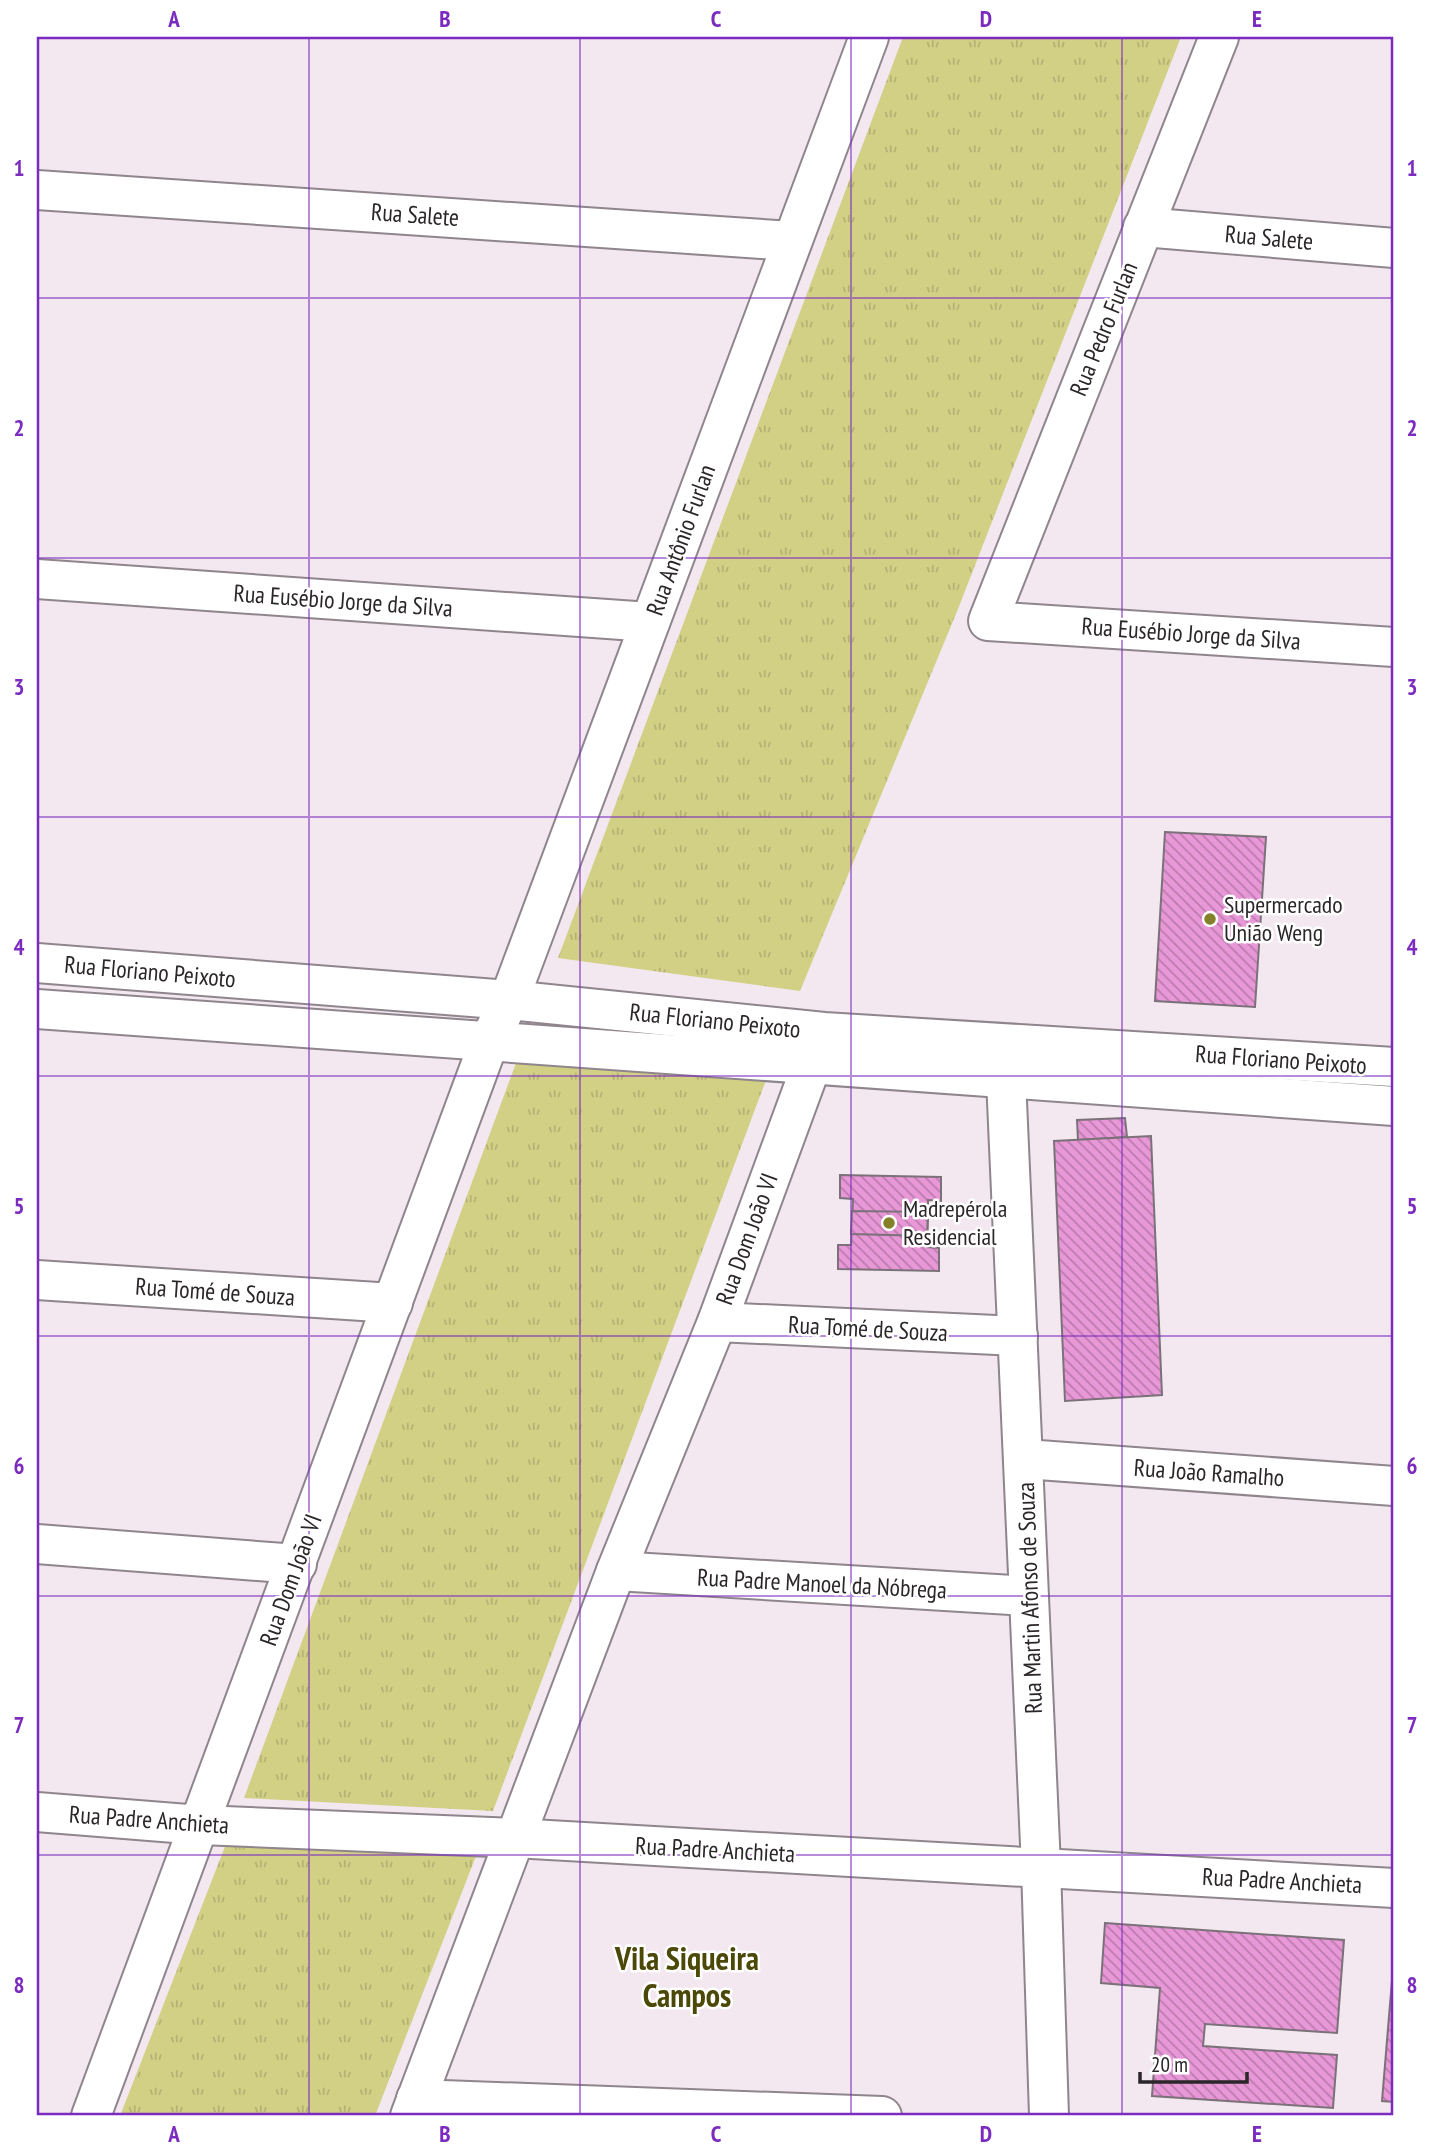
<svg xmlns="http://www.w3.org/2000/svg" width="1431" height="2153" font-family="'PT Sans Narrow',sans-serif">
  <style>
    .grass { fill: url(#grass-tufts) }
    .building { fill: url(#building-back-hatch); stroke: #7b7179; stroke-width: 2 }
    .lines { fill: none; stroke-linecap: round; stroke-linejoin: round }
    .minor-casing { stroke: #8f858c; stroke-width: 42 }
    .tertiary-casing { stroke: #8f858c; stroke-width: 42 }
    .secondary-casing { stroke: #8f858c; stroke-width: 42 }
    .minor { stroke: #fff; stroke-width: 38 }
    .tertiary { stroke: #fff; stroke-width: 38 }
    .secondary { stroke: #fff; stroke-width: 38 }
    .grid { fill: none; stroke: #7b2cbf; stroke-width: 2; stroke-opacity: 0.55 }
    .poi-dot { fill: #848129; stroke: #fff; stroke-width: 2.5 }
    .labels { text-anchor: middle; stroke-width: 5; stroke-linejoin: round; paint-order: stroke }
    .street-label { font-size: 24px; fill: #2a2629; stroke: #fff }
    .poi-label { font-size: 24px; fill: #2a2629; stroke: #fff; text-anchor: start }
    .district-label { font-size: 32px; font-weight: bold; fill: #4b4808; stroke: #fff }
    .neatline { fill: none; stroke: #7b2cbf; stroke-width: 2.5 }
    .grid-label { font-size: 23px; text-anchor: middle; font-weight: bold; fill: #7b2cbf }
  </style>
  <defs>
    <pattern id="grass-tufts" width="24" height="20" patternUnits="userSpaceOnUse" patternTransform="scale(1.75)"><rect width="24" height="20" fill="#d1d084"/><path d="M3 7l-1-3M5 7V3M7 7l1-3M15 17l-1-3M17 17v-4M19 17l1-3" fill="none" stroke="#b4b272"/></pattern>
    <pattern id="building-back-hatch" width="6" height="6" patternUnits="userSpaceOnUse" patternTransform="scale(1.75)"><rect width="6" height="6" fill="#e897d7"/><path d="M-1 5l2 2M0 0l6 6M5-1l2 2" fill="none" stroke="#bc7bae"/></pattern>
  </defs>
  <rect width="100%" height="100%" fill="#f3e8f0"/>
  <g class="grass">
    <polygon points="903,37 1181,37 958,609 800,991 558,958"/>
    <polygon points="519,1055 766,1080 493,1811 244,1798"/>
    <polygon points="226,1844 476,1856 375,2116 120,2116"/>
  </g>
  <g class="building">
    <polygon points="1165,832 1266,837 1255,1007 1155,1001"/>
    <polygon points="1125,1118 1127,1137 1078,1140 1077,1120"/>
    <polygon points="1151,1136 1162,1395 1065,1401 1054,1141"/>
    <polygon points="840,1175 941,1177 941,1201 928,1200 928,1212 927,1247 939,1248 939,1271 838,1269 838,1245 851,1245 853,1199 840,1198"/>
    <polygon points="852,1211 928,1212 927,1236 851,1234"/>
    <polygon points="1105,1923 1344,1940 1337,2033 1205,2024 1203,2046 1337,2055 1333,2108 1152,2096 1160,1988 1101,1983"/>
    <polygon points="1394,1956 1394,2102 1382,2101"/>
  </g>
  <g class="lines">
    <g class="minor-casing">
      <g id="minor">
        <polyline points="1219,37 988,621 1394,647"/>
        <polyline points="37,190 792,241"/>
        <polyline points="1143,227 1394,248"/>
        <polyline points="37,579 650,622"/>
        <polyline points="1008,1045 1006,1079 1041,1867 1049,2116"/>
        <polyline points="37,1280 393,1303"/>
        <polyline points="717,1322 1018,1336"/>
        <polyline points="1025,1459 1394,1486"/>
        <polyline points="37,1544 297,1564"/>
        <polyline points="616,1571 1028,1596"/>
        <polyline points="37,1812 200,1825 514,1838 1394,1888"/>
        <polyline points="416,2099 882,2116"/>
        <polyline points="91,2116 489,1042"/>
        <polyline points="410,2116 616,1571 717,1322 823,1034"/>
      </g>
    </g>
    <g class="tertiary-casing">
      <polyline id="tertiary" points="489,1042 509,1000 869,37"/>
    </g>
    <g class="secondary-casing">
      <g id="secondary">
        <polyline points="37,963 509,1000 824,1032 1394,1067"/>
        <polyline points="37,1009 1394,1106"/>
      </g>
    </g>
    <use href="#minor" class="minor"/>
    <use href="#tertiary" class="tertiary"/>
    <use href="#secondary" class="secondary"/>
  </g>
  <path class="grid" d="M309,37V2116M580,37V2116M851,37V2116M1122,37V2116M37,298H1394M37,558H1394M37,817H1394M37,1076H1394M37,1336H1394M37,1596H1394M37,1855H1394"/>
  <g class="poi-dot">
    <circle cx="1210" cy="919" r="7"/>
    <circle cx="889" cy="1223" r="7"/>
  </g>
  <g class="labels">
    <g class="street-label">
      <text transform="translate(415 215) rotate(4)" y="8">Rua Salete</text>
      <text transform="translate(1269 238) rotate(5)" y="8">Rua Salete</text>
      <text transform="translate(1104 329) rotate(-68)" y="8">Rua Pedro Furlan</text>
      <text transform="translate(681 540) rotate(-70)" y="8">Rua Antônio Furlan</text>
      <text transform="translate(343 601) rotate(4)" y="8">Rua Eusébio Jorge da Silva</text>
      <text transform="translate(1191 634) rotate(4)" y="8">Rua Eusébio Jorge da Silva</text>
      <text transform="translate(150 972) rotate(5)" y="8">Rua Floriano Peixoto</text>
      <text transform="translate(715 1021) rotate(6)" y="8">Rua Floriano Peixoto</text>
      <text transform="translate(1281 1060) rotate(4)" y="8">Rua Floriano Peixoto</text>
      <text transform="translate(747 1239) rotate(-70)" y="8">Rua Dom João VI</text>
      <text transform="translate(215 1292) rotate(4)" y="8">Rua Tomé de Souza</text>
      <text transform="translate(868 1329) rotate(3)" y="8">Rua Tomé de Souza</text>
      <text transform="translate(1209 1473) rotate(4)" y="8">Rua João Ramalho</text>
      <text transform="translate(291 1580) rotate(-70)" y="8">Rua Dom João VI</text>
      <text transform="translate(822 1584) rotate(3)" y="8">Rua Padre Manoel da Nóbrega</text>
      <text transform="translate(1030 1598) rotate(-92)" y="8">Rua Martin Afonso de Souza</text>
      <text transform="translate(149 1820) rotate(4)" y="8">Rua Padre Anchieta</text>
      <text transform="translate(715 1850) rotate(3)" y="8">Rua Padre Anchieta</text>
      <text transform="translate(1282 1881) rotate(3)" y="8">Rua Padre Anchieta</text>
    </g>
    <g class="poi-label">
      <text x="1224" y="913">Supermercado<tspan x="1224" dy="28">União Weng</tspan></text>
      <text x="903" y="1217">Madrepérola<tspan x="903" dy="28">Residencial</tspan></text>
    </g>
    <g class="district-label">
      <text x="687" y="1970">Vila Siqueira<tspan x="687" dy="37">Campos</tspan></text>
    </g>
  </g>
  <rect width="1431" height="2153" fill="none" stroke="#ffffff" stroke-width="77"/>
  <path d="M1140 2072v10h107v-10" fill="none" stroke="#2a2629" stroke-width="3.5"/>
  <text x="1151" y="2072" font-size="21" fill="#2a2629" stroke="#ffffff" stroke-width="5" paint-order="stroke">20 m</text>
  <rect x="38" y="38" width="1354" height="2076" class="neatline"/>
  <g class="grid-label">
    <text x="174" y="27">A</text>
    <text x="445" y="27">B</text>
    <text x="716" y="27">C</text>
    <text x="986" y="27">D</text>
    <text x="1257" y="27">E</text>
    <text x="19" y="176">1</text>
    <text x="1412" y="176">1</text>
    <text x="19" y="436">2</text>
    <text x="1412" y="436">2</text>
    <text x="19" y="695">3</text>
    <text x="1412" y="695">3</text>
    <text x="19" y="955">4</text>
    <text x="1412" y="955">4</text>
    <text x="19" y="1214">5</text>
    <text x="1412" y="1214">5</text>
    <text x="19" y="1474">6</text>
    <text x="1412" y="1474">6</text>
    <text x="19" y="1733">7</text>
    <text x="1412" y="1733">7</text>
    <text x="19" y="1993">8</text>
    <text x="1412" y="1993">8</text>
    <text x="174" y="2142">A</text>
    <text x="445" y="2142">B</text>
    <text x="716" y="2142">C</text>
    <text x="986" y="2142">D</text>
    <text x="1257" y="2142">E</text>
  </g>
</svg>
